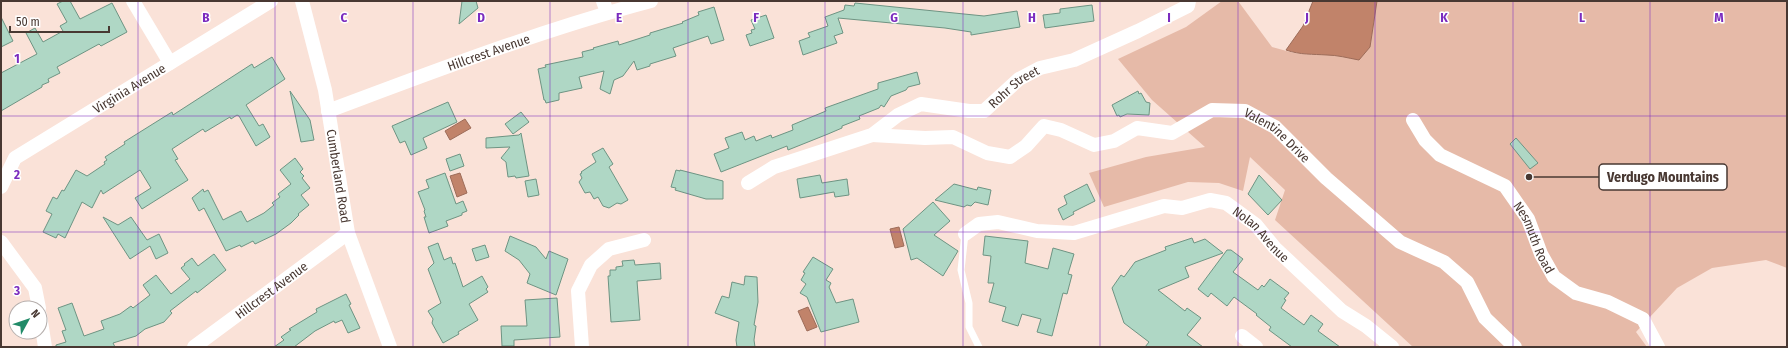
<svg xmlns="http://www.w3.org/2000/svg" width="1788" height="348" font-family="'Fira Sans Condensed',sans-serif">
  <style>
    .green { fill: #e6baa8 }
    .water { fill: #c1836a; stroke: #9d6c59 }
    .building { fill: #afd7c5; stroke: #6e9483 }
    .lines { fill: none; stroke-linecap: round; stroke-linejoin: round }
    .lane { stroke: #fff; stroke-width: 7 }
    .street { stroke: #fff; stroke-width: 14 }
    .grid { fill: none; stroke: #7b2cbf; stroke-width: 1; stroke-opacity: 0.55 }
    .labels { text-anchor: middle; stroke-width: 3; stroke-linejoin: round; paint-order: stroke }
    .street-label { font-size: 13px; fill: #483832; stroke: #fff }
    .grid-label { font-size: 13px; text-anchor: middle; font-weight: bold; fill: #7b2cbf; stroke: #fff; stroke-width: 3; stroke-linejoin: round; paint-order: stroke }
    .leader { fill: none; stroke: #483832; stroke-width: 1.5 }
    .callout-dot { fill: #483832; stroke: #fff; stroke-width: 1.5 }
    .callout { fill: #fff; stroke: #483832; stroke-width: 1.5 }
    .callout-label { font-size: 14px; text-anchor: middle; font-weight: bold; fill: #483832 }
  </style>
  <rect width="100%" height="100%" fill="#fae2d8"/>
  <polygon class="green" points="1222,1 1238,1 1272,47 1294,53 1314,55 1370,47 1377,1 1787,1 1787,268 1766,260 1712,268 1677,288 1636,332 1647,347 1413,347 1275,220 1285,190 1250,157 1243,191 1219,183 1188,182 1104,207 1089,173 1146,157 1205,147 1152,100 1118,59 1186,27"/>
  <g class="water">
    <path d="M1313,1H1377L1370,47L1359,60C1348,58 1337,55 1327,55C1313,54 1300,55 1286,50L1303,26Z"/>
    <polygon points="465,119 471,128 450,140 445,131"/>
    <polygon points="460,173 467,193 457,197 450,176"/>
    <polygon points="899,227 904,246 895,248 890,229"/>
    <polygon points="808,307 817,327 807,331 798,311"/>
  </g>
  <g class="building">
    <polygon points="63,1 70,1 80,19 112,3 127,32 101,46 99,44 57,67 60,73 48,79 49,82 42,85 42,87 1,111 1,73 37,54 26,33 35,28 43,42 63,31 60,26 67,22 57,4"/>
    <polygon points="462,1 476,1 478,8 459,24"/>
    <polygon points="855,3 984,16 1017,11 1020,27 971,35 971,32 945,28 838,18 843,33 834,36 837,43 803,55 799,41 810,37 808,33 828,26 825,17 844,10 845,5 854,6"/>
    <polygon points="1092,5 1094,21 1045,28 1043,15 1060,13 1060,9"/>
    <polygon points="714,7 724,40 711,44 708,36 673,48 676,56 650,64 650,66 637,70 634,61 623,76 614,80 610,94 600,89 604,71 579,77 582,88 559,93 559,100 546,103 545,100 544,100 538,69 546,67 545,65 583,57 582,52 594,49 593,48 618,41 619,45 650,35 650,33 683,23 682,22 699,15 698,12"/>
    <polygon points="766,15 774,38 750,46 746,35 752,33 751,30 755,29 751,20"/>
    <polygon points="1,17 13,41 1,47"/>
    <polygon points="272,57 285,79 246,105 259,126 263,124 270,137 256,146 239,116 237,115 231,119 230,117 205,132 203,129 172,149 178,159 175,160 188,180 142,209 135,198 151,188 140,170 103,194 101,190 92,208 82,202 65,238 58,234 56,238 43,232 52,214 46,211 53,197 57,199 62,190 64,191 76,170 87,176 105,164 104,162 107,160 105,157 125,144 124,142 172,112 173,115 252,64 254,68"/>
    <polygon points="917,72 920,84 908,87 906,90 891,96 884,107 881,105 879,108 859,116 860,119 842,126 842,128 828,134 788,150 787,146 721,172 714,154 729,148 725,138 742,132 745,140 754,136 756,141 771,135 772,138 793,130 792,125 826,111 825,108 878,89 878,83"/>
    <polygon points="290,91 310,120 314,140 301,142"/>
    <polygon points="1138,91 1139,94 1141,93 1146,102 1150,103 1149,115 1127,114 1120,117 1119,115 1117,116 1112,105"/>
    <polygon points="448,102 457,122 423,138 427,148 411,155 405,141 400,143 392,126"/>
    <polygon points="521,112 529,122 513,134 505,124"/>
    <polygon points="521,133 529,176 516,178 515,176 508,177 506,162 501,158 510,147 486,148 486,138 519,135"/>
    <polygon points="1516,138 1538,163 1530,169 1510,144"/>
    <polygon points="603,148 613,164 609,167 628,200 621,204 617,203 609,208 603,206 598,197 594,199 590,192 585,193 579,182 582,178 580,174 582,173 581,172 596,162 592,154"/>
    <polygon points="460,154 464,166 450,171 446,159"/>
    <polygon points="295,158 303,169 300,172 304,176 302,178 310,188 301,195 309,205 298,214 299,215 291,223 276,234 255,244 253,241 241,247 240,245 226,251 204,208 199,211 192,198 203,189 204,192 208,190 223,220 241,211 247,222 264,213 274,205 272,203 280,197 278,194 291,184 280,170"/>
    <polygon points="676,170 680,171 680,170 723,181 723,199 706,199 675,190 676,188 671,187"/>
    <polygon points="445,173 456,204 463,201 467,211 462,213 462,215 446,221 448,226 429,233 424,217 426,217 424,211 425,210 418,192 429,188 426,180"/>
    <polygon points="820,175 822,183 847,179 849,195 835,197 834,192 800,198 797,179"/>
    <polygon points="1259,175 1282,200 1268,215 1248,194"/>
    <polygon points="536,179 539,195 528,197 525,181"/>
    <polygon points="954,184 977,190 978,187 991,190 988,205 975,202 971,206 967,205 964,207 935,200"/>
    <polygon points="1087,184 1095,201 1073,212 1074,214 1063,220 1058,209 1067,204 1064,196"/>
    <polygon points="933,202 950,221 934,235 958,251 943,276 917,258 911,260 903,229"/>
    <polygon points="103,217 118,225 131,217 147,240 159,234 168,253 156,259 150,246 130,259"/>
    <polygon points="510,236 536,247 546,259 549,251 568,259 556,295 527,283 530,274 519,260 505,251"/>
    <polygon points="985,236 1028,241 1025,263 1048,269 1053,248 1074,254 1068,274 1072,275 1067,294 1063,293 1052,336 1037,332 1041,319 1022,314 1018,326 1002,321 1006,307 989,302 994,283 988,283 991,256 983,255"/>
    <polygon points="1192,238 1194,243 1205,239 1223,253 1185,267 1189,277 1158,290 1185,311 1187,308 1201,318 1187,335 1203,347 1145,347 1149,342 1124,323 1112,288 1121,275 1124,277 1135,262 1166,250 1165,247"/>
    <polygon points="438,243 444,260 451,257 453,264 455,263 463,287 482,276 488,287 486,289 488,292 469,304 478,320 458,332 459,334 443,343 432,323 433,319 428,311 441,303 428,269 434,263 428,247"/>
    <polygon points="485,245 489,257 476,261 472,249"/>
    <polygon points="1227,250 1231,250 1243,259 1233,272 1258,290 1262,285 1264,287 1270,279 1289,293 1284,299 1286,300 1281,308 1304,325 1311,315 1323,324 1318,331 1340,347 1292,347 1269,330 1271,327 1256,315 1257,314 1234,297 1227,306 1211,293 1208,297 1198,289"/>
    <polygon points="214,254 226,270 197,293 196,291 170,311 172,313 164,322 145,329 136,336 113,343 115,347 56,347 56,345 66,342 62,331 66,330 58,308 72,303 84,336 104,329 101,321 120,314 131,306 133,308 150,295 143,285 156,275 171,294 190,279 181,268 185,265 184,264 192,258 198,266"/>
    <polygon points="813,257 833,269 826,280 831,283 829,287 836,303 853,299 859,322 821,332 807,297 800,293 806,284 801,280 805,273 803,272"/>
    <polygon points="634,260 635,265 660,263 661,279 637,281 640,320 611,322 608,276 610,276 610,270 616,270 616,267 623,266 622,261"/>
    <polygon points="745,276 757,277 758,302 754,325 756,326 754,340 755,347 737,347 736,340 739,322 715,313 722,296 729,298 732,282 744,285"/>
    <polygon points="346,294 351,304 349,305 360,328 348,333 342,320 335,323 334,321 315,331 294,347 274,347 284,340 281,337 291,330 289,329 317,312 316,309"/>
    <polygon points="557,298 560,337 514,340 514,346 502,346 501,326 527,326 525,300"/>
  </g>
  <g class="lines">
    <polyline class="lane" points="965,234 961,270 969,303 969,327 979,347"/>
    <g class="street">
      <polyline points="133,1 170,63"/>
      <path id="s1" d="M302,1L325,90L348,233L390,347"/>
      <polyline points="603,1 607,12"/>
      <path id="s2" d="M328,111C435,71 541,30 651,1"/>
      <path id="s3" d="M1413,120L1425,140L1440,155L1505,186L1528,219L1541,254L1554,277L1576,293L1608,302L1643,319L1658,347"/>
      <path id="s4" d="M872,135L925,138L953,137L987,153L1010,157L1026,146L1044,126L1061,130L1094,145L1114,141L1137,128L1172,133L1212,110L1245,111L1275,127L1326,178L1400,242L1444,262L1467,282L1485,318L1515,347"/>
      <path id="s5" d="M748,183L774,167L872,135L898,115L921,104L969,111H984L1019,79L1040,68L1074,60L1138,31L1188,6L1189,1"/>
      <path id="s6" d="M1,187L15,158L271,1"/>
      <path id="s7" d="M965,234L979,224L998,222L1037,231L1074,233L1164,206L1182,208L1210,200L1226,203L1256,225L1275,248L1342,311L1366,326L1392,347"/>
      <polyline points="1,242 35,288 39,308"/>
      <polyline points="40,315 45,347"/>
      <polyline points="1242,336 1256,347"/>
      <path id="s8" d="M194,347L348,233"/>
      <polyline points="582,347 578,291 591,265 609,249 644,240"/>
    </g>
  </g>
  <path class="grid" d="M138,1V347M275,1V347M413,1V347M550,1V347M688,1V347M825,1V347M963,1V347M1100,1V347M1238,1V347M1375,1V347M1513,1V347M1650,1V347M1,116H1787M1,232H1787"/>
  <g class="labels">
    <g class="street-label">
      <text dy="5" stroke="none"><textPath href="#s2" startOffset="171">Hillcrest Avenue</textPath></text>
      <text dy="5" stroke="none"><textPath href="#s6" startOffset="166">Virginia Avenue</textPath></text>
      <text dy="5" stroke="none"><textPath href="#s5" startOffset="294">Rohr Street</textPath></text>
      <text dy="5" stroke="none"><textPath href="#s4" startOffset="444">Valentine Drive</textPath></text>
      <text dy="5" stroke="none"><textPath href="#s1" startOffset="179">Cumberland Road</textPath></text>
      <text dy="5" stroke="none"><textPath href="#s7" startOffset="318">Nolan Avenue</textPath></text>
      <text dy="5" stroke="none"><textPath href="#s3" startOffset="176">Nesmuth Road</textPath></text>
      <text dy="5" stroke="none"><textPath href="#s8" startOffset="96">Hillcrest Avenue</textPath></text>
    </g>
  </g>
  <g class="grid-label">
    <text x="206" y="22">B</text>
    <text x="344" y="22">C</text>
    <text x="481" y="22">D</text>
    <text x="619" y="22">E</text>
    <text x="756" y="22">F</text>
    <text x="894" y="22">G</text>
    <text x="1032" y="22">H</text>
    <text x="1169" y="22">I</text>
    <text x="1307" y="22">J</text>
    <text x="1444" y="22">K</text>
    <text x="1582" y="22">L</text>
    <text x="1719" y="22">M</text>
    <text x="17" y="63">1</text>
    <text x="17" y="179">2</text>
    <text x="17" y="295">3</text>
  </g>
  <path class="leader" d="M1529 177L1599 177"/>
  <circle class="callout-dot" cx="1529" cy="177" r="4"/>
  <rect class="callout" x="1599" y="164" width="128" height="26" rx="4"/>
  <g class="callout-label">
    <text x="1663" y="182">Verdugo Mountains</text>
  </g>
  <rect width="1788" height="348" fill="none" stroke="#483832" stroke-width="4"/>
  <g transform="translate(28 320) rotate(50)"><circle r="19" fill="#ffffff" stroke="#b6afad"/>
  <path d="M0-3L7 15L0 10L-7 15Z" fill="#218b68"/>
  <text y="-6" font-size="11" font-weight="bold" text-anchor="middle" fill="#483832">N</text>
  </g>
  <path d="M10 26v6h99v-6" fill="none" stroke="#483832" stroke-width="2"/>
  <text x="16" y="26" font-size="12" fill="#483832" stroke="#ffffff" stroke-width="3" paint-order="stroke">50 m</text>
</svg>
